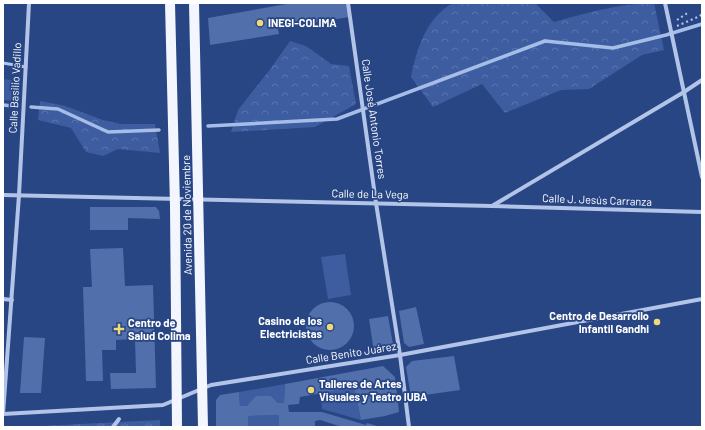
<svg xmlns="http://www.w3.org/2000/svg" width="705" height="430" font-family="Barlow,sans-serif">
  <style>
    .green { fill: #3d5da0 }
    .forest { fill: url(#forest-crowns) }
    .park { fill: url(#park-tufts) }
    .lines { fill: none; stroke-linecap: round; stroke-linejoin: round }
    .stream { stroke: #a6bde7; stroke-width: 3.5 }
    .building { fill: #506fab }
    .path { stroke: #b2c4e7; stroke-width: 2; stroke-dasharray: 2 3; stroke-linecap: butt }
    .lane { stroke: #b2c4e7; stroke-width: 3 }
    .street { stroke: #b2c4e7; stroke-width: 4 }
    .primary { stroke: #f3f6fe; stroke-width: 10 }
    .poi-dot { fill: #efda78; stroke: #284584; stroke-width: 1.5 }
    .labels { text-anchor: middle; stroke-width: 3.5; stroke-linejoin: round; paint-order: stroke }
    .poi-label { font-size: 11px; font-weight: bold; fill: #fff; stroke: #284584; text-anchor: start }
    .street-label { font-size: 11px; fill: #fff; stroke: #284584 }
  </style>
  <defs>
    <pattern id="forest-crowns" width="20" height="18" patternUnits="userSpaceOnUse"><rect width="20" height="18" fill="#3d5da0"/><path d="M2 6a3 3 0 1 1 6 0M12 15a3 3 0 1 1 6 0" fill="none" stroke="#5a75ae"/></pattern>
    <pattern id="park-tufts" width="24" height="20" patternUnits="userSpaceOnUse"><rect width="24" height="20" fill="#3d5da0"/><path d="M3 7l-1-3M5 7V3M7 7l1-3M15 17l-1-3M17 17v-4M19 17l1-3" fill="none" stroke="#5a75ae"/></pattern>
  </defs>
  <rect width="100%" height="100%" fill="#284584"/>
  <g class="green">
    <polygon points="3,79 11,80 18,94 18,101 3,100"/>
    <polygon points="345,254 351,295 328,299 321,257"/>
    <polygon points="285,384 284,403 278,403 271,396 247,406 240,406 239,392"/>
    <polygon points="354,387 361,420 322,409 320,393"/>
    <polygon points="279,415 279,427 248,427 248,416"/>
  </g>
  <g class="forest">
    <path d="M453,3H535L554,22C587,13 619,3 654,3L664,50L642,55L589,89L561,90L505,113L482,84L433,107L411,77C417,48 426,18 453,3Z"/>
    <polygon points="290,41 306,46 331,64 349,66 356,104 315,127 231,132 238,110 271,68"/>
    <polygon points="40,101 65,106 103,120 121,124 155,124 160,153 118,149 103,156 86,152 71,128 38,120"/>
  </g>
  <polygon class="park" points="160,420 160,427 21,427"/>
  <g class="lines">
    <g class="stream">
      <polyline points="3,105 13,106"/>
      <polyline points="31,107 58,109 108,132 159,130"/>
      <polyline points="208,126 337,119 545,41 613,48 666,35 702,24"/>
    </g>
  </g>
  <g class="building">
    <polygon points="292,3 347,3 349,17 278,29 279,34 210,45 208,18"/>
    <polygon points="90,207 156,207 159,211 160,219 128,218 128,230 90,230"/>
    <polygon points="123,248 125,286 153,285 156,388 111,389 110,373 136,373 135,339 116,340 116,350 102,350 103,381 86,381 83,287 92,287 90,249"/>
    <circle cx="330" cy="326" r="24"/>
    <polygon points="416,307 424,344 409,347 404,343 399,311"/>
    <polygon points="388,316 393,344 389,349 374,352 369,319"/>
    <polygon points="24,337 45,338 41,393 20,393"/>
    <polygon points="454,356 460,390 411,397 406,367 412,361"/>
    <polygon points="383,366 395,377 399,412 385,416 361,420 354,387 300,397 299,404 288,405 289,412 322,412 366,425 367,423 380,427 342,427 320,420 315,421 315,427 279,427 279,415 248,416 248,427 216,427 216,400 220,395 239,392 240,406 247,406 256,396 271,396 278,403 284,403 285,384"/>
  </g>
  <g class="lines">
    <g class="path">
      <polyline points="677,20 689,12"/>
      <polyline points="677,26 700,16 702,13"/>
    </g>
    <polyline class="lane" points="3,63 26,67"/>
    <g class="street">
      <polyline points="348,3 376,203 400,355 409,427"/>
      <polyline points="665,3 702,177"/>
      <polyline points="3,195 492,206 702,212"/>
      <polyline points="492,206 684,92 702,80"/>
      <polyline points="3,299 12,300"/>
      <polyline points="3,414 163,405 211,385 400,355 702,299"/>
      <polyline points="3,414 19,195 29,3"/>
      <polyline points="113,427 119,419"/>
    </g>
    <g class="primary">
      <polyline points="170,3 175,206 177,427"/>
      <polyline points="194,3 203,427"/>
    </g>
  </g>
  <g class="poi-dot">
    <circle cx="260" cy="23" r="4"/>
    <circle cx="657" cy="322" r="4"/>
    <circle cx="330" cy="327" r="4"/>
    <path d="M117 323h4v4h4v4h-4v4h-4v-4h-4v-4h4z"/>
    <circle cx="311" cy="390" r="4"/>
  </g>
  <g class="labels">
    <g class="poi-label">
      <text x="268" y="27">INEGI-COLIMA</text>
      <text x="649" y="320" text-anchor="end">Centro de Desarrollo<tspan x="649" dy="13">Infantil Gandhi</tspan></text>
      <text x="322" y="325" text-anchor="end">Casino de los<tspan x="322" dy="13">Electricistas</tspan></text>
      <text x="128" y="327">Centro de<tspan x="128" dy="13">Salud Colima</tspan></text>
      <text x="319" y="388">Talleres de Artes<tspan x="319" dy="13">Visuales y Teatro IUBA</tspan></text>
    </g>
    <g class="street-label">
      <text transform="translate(15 88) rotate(-87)" y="4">Calle Basilio Vadillo</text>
      <text transform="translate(374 119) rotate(82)" y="4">Calle José Antonio Torres</text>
      <text transform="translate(370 194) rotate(1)" y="4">Calle de La Vega</text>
      <text transform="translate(597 200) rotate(2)" y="4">Calle J. Jesús Carranza</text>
      <text transform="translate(187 215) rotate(-91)" y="4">Avenida 20 de Noviembre</text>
      <text transform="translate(351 353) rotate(-9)" y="4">Calle Benito Juárez</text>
    </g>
  </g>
  <rect width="705" height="430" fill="none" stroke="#ffffff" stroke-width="8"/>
</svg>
